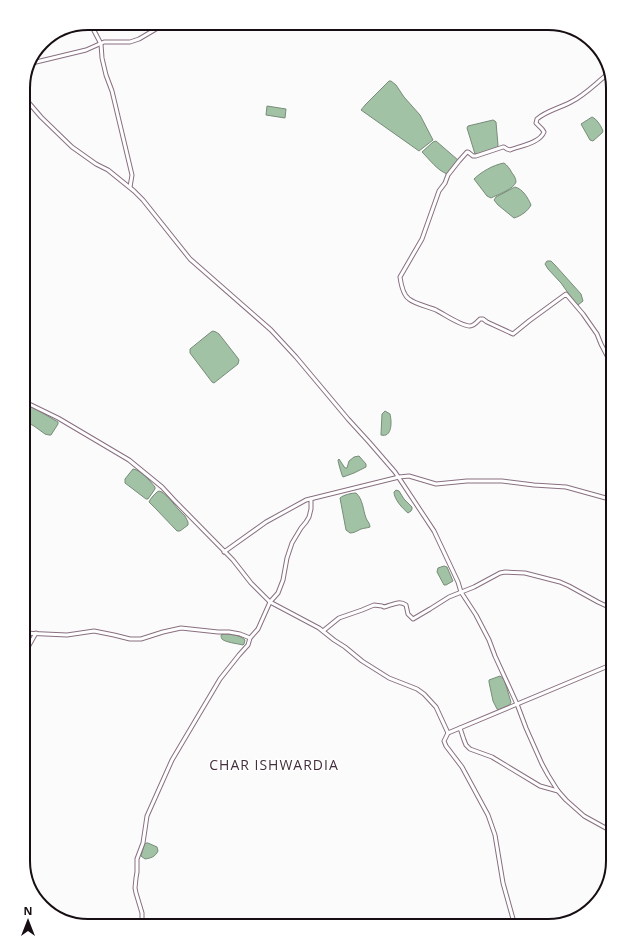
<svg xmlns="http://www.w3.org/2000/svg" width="636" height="949" font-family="'Open Sans',sans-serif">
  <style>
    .water { fill: #a1c2a4; stroke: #788c79 }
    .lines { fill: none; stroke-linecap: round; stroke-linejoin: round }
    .minor-casing { stroke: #886f80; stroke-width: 5 }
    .minor { stroke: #fff; stroke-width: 3 }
    .labels { text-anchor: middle; stroke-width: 3; stroke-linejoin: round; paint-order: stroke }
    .quarter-label { font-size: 14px; letter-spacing: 1px; fill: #442e3d; stroke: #fff }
    .rim { fill: none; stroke: #170e14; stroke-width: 2 }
  </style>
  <rect width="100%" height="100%" fill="#fbfbfb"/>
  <g class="water">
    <polygon points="389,81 391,81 396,85 404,97 420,115 433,140 419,151 361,110 366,104"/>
    <polygon points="267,106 286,109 285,118 266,115"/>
    <path d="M592,117C597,119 601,126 603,131L602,133L593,141L590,140L581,124Z"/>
    <polygon points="493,120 495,121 496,122 498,145 497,148 478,154 475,154 467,128 468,126"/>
    <path d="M436,141L458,160L447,174C437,170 430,160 422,152L433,142Z"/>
    <path d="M504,163C507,165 510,169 512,173C514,175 516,179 516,182C514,189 497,195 491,198L487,196L474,179C481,172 493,165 504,163Z"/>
    <path d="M515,187C523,189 528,198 531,205C528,211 521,216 514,218L498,205L494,200L496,197L513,188Z"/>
    <polygon points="547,261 551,261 555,265 581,294 583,301 578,305 576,304 561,283 548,269 545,264"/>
    <polygon points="213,331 216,332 219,334 237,357 239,360 238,364 214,383 212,382 190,353 190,349 211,332"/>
    <polygon points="23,403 34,408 58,422 58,424 51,435 49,435 45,434 34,426 23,420"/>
    <path d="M385,411L390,414C392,422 392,438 381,435V434L382,414Z"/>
    <path d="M359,456L366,464V467L354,473L343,477C342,476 338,462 338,460L339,459L345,468H347L349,461L354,457Z"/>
    <path d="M133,469C141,470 150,481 155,487V489L148,499H146L125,483V479Z"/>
    <path d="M396,490L399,491L404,499L412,507V509L411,511L408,513C402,508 394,499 394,492Z"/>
    <polygon points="159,491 162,492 169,498 178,509 185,516 188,522 188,525 180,531 177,531 156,509 149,502 150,500 153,496 157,492"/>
    <path d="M356,493C363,499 363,510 366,518C367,521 370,523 370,527C367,528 365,528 361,529C357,531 354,533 350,533L346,530L340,498C343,495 352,493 356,493Z"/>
    <polygon points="444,566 447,567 453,581 446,585 444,585 437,572 438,568"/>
    <path d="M224,634C231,634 240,635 245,640L244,644L243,645C239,644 224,642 222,639C221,637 221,636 221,635Z"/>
    <polygon points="500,676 504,679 511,702 509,706 499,710 497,709 493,701 489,682 489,680"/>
    <path d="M146,843H148L157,847L158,851C155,857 151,858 145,859L141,856L144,845Z"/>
  </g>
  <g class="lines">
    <g class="minor-casing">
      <g id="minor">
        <polyline points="90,23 101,44 102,58 106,75 112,91 132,175 130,187"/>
        <polyline points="32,63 86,50 104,42 130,42 139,39 156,29 162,23"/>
        <path d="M609,73C596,83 585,95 571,102C560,108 546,111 537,119L536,123L542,129L544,132C540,143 520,146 510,150L507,149L504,147H503L476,156H473L468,152H467L459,161L448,175L445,183L439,191L422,239L400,277C401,284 403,295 409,299C415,304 429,307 436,310C444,314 461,326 470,326C474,326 477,322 480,319H483L487,322L513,334L529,321L566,294L583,314L597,334L601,344L613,367"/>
        <polyline points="23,96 41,117 72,147 96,164 108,170 134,191 143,200 190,259 271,330 296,357 348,419 369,442 395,472 434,531 458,582 461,592 476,615 489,640 495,656 517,704 526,728 542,764 548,775 558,791"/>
        <polyline points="23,401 58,418 129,460 162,487 174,500 233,560 251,583 270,602 319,628 334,640 345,647 362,661 389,678 417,689 424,694 436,707 448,733"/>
        <polyline points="224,552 266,522 306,500 399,477 409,476 436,484 467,481 502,481 534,485 566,487 613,500"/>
        <path d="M323,631L339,618L362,610L374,605L382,606L384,607C392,605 399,600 406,605L408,614L413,619L430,609L449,597L474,587L500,573L505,572L525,573L560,582L569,586L598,602L613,609"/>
        <polyline points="23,633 67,635 94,631 114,635 130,639 141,639 163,632 181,628 218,632 229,632 240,634 250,638"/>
        <polyline points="23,656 36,633"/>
        <polyline points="460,728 464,740 466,745 470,749 492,757 540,786 558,791 566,800 584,816 613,832"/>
        <polyline points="142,926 142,913 136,893 135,888 136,878 137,872 137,859 143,843 147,816 172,760 220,679 239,655 248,645 250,638 258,629 270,602 278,593 283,580 287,558 292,543 301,528 306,522 309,517 311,509 311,499"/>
        <polyline points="515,926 503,883 495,835 488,815 462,767 446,746 444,741 448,733 613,664"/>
      </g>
    </g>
    <use href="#minor" class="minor"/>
  </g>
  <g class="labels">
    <g class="quarter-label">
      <text x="274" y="770">CHAR ISHWARDIA</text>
    </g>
  </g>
  <path d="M0 0H636V949H0ZM88 30H548A58 58 0 0 1 606 88V861A58 58 0 0 1 548 919H88A58 58 0 0 1 30 861V88A58 58 0 0 1 88 30Z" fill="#fff" fill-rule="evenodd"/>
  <path class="rim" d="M88 30H548A58 58 0 0 1 606 88V861A58 58 0 0 1 548 919H88A58 58 0 0 1 30 861V88A58 58 0 0 1 88 30Z"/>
  <g transform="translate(28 921)" stroke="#ffffff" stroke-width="3" paint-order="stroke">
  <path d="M0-3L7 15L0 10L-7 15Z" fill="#170e14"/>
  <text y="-6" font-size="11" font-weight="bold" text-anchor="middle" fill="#170e14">N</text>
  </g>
</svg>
